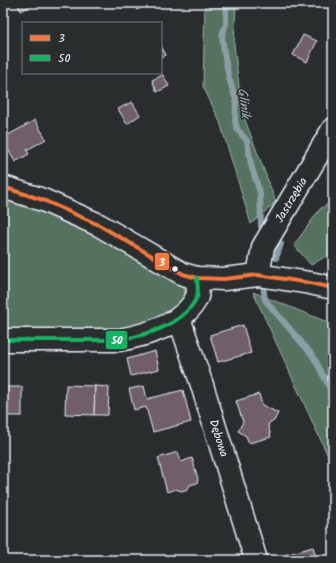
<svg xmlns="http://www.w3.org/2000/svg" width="336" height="563" font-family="Kalam,sans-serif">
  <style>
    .green { fill: #557161; stroke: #9eb1ac }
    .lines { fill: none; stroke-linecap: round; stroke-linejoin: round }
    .stream { stroke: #8a9fa5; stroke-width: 6 }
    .building { fill: #6f5e69; stroke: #e8f1f8 }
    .minor-casing { stroke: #e8f1f8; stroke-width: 25 }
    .minor { stroke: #2a2d2e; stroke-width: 22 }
    .bus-1-casing { stroke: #2a2d2e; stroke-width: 7 }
    .bus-2-casing { stroke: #2a2d2e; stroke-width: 7 }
    .bus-1 { stroke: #f6793e; stroke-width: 4 }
    .bus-2 { stroke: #13b361; stroke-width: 4 }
    .bus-dot { fill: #e8f1f8; stroke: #2a2d2e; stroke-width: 1.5 }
    .labels { text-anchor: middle; stroke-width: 3; stroke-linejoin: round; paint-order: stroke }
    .street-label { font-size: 12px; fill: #e8f1f8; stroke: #2a2d2e }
    .water-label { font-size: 13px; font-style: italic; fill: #a9bac1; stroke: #2a2d2e }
    .line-badge { stroke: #2a2d2e; stroke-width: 1.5 }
    .badge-label { font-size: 11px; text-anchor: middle; font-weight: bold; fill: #fff }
  </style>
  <rect width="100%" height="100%" fill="#2a2d2e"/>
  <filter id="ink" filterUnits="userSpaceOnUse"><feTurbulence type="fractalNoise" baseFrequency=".025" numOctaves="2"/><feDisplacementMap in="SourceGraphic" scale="8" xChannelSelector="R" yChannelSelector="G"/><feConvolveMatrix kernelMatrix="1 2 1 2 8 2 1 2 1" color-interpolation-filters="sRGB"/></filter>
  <g filter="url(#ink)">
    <g class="green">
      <polygon points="205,3 236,3 234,45 242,112 276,202 251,224 220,122 203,86"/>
      <polygon points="3,197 39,208 83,228 180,280 184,288 185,295 181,304 148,329 3,334"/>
      <polygon points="333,201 333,252 311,265 294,245 320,209"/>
      <polygon points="253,292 327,322 333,335 333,467"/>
    </g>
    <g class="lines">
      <g class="stream">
        <polyline points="226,3 226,24 222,35 224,53 229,78 236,100 235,121 237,129 247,141 251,165 260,193 261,226"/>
        <polyline points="276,258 281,244"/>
        <polyline points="263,285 265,300 313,356 333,394"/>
      </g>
    </g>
    <g class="building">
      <polygon points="17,3 35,3 21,11"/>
      <polygon points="133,3 148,3 137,10"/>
      <polygon points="303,35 317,41 307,62 293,55"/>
      <polygon points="161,46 166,55 161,58"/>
      <polygon points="163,75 169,86 157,92 152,80"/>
      <polygon points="132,102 140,115 127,124 118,109"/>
      <polygon points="35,120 46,139 27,150 29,154 15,162 3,140 3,138"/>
      <polygon points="243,325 251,353 218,362 210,335"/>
      <polygon points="155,351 159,369 131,376 127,359"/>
      <polygon points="66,385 95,386 94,415 65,414"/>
      <polygon points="95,386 109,387 108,415 94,415"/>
      <polygon points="144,386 147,399 183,390 191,422 153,432 146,407 134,410 129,389"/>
      <rect x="3" y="387" width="19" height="29"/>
      <polygon points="259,394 262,405 278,413 274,421 270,422 268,425 271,437 249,443 246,436 238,431 243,422 236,401"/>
      <polygon points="178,452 181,462 192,458 198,479 197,483 190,485 188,489 181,491 176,489 167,492 158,458"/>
      <polygon points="313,547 317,560 287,560 285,555"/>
    </g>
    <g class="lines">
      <g class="minor-casing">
        <g id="minor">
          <polyline points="3,187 43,200 99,225 183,274 197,278 224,279 258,275 310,283 333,288"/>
          <polyline points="258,275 263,247 333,129"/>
          <polyline points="179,318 202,385 256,560"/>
          <path d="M3,340H119C147,335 184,325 197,297C199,292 197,284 197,278"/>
        </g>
      </g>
      <use href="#minor" class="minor"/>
      <g class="bus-1-casing">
        <polyline id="bus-1" points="3,187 43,200 99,225 183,274 197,278 224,279 258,275 310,283 333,288"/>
      </g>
      <g class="bus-2-casing">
        <path id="bus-2" d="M3,340H119C147,335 184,325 197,297C199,292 197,284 197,278"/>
      </g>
      <use href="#bus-1" class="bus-1"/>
      <use href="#bus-2" class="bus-2"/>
    </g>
  </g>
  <circle class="bus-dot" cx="175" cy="269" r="3.5"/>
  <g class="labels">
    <g class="street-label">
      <text transform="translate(291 200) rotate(-59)" y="4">Jastrzębia</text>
      <text transform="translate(219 438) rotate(73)" y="4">Dębowa</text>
    </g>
    <g class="water-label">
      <text transform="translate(245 103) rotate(83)" y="5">Glinik</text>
    </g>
  </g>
  <g class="line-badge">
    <rect x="154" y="252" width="16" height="19" rx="4" fill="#f6793e"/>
    <rect x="105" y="330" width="23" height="20" rx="4" fill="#13b361"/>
  </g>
  <g class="badge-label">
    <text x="162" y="266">3</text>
    <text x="117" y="344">50</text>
  </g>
  <rect width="336" height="563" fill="none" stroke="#2a2d2e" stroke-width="16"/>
  <rect x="8" y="8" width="320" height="547" fill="none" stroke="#e8f1f8" stroke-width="1.5" filter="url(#ink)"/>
  <rect x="22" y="22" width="140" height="52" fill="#2a2d2e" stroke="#767b7f"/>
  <rect x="30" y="35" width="20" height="6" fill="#f6793e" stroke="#767b7f"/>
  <text x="58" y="42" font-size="12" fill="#e8f1f8">3</text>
  <rect x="30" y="55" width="20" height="6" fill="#13b361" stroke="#767b7f"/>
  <text x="58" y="62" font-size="12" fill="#e8f1f8">50</text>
</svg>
